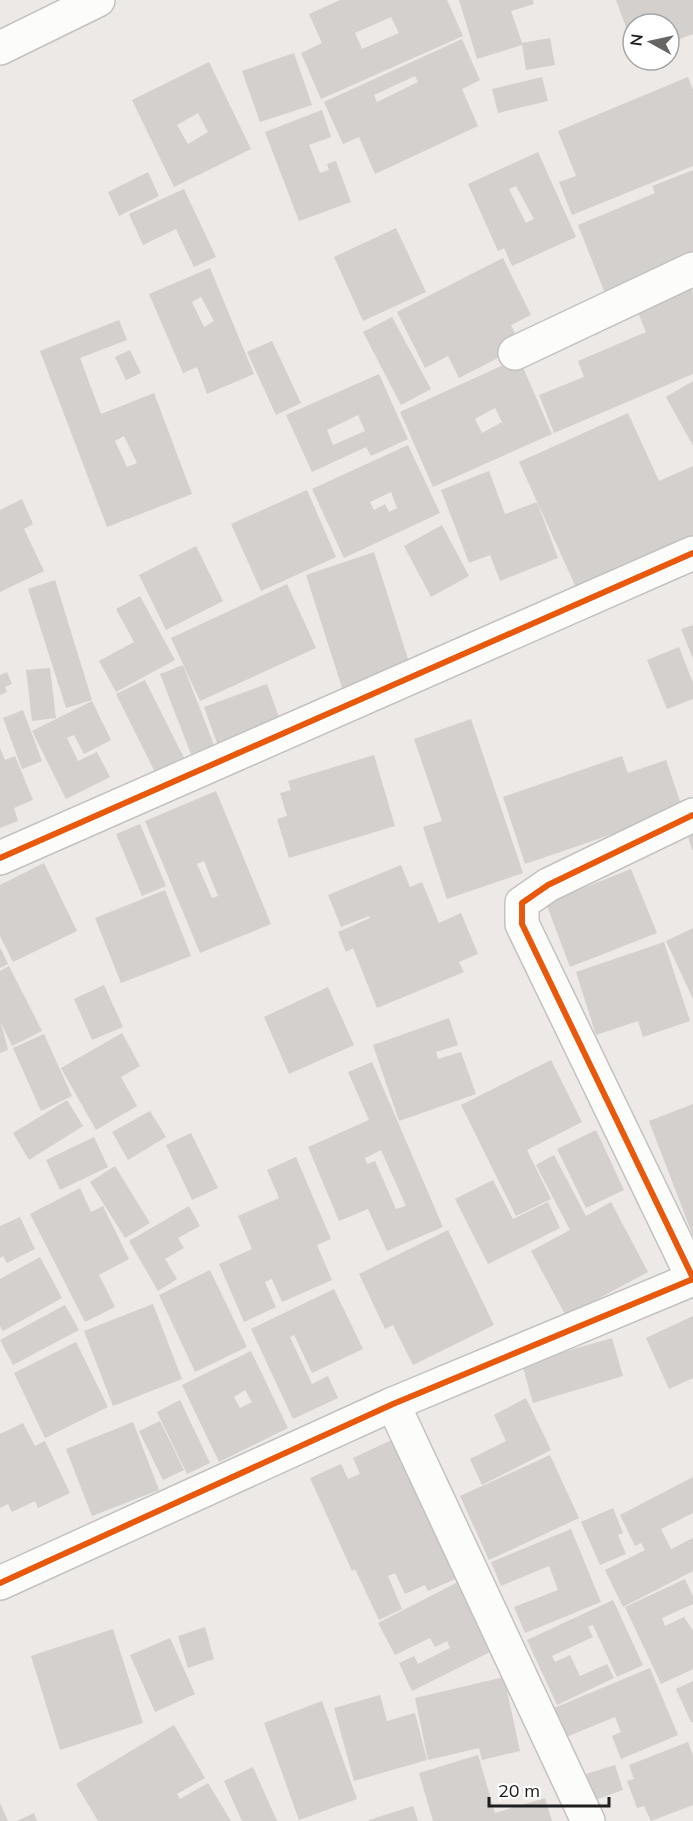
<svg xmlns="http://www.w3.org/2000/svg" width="693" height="1821" font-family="Mulish,sans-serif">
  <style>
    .building { fill: #d3d0cd; fill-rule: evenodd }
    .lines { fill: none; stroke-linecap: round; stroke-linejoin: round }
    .minor-casing { stroke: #c3c2c1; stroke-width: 36 }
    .minor { stroke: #fcfcfb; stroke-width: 33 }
    .cycleway-casing { stroke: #fff; stroke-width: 10 }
    .cycleway { stroke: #e8590c; stroke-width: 6 }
  </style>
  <rect width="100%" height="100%" fill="#ece9e6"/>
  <g class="building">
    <path d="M340,0H447L463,36L321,99L301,53L322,43L309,14ZM391,17L399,33L362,49L355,33Z"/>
    <polygon points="459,0 533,0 534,4 511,11 522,43 550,38 555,65 526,70 522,45 477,59"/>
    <polygon points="616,0 693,0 693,34 669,43 669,24 633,24 633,46"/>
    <path d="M462,39L480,80L462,89L478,126L375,174L359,137L343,144L324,102ZM415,76L418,82L377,102L374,95Z"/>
    <polygon points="294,53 312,105 260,122 242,71"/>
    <path d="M209,62L251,149L174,187L132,100ZM198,113L208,132L188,144L177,125Z"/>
    <polygon points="542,77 548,101 498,113 492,89"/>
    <polygon points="688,77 693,90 693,166 572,215 559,182 576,176 558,131"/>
    <polygon points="322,110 331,137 309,145 320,173 329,170 327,164 336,161 351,202 299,221 265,132"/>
    <path d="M538,152L576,237L512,266L504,248L498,251L468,184ZM516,186L534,219L526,223L509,189Z"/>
    <polygon points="693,170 693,267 608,301 578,225 655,193 652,186"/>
    <polygon points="148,172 159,196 119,216 108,192"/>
    <polygon points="184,189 216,257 194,267 176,229 143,245 129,214"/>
    <polygon points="396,228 426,292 363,321 334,257"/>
    <polygon points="503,258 531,315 511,325 521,346 459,378 448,356 425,368 397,312"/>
    <path d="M210,268L254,374L207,394L197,367L183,373L149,294ZM201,297L214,321L204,327L192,302Z"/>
    <polygon points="691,287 693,293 693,374 554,433 539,395 584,377 578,361 646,332 637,310"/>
    <polygon points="392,317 431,389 401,405 363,332"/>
    <path d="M119,320L127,340L80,358L101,414L154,393L192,494L107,527L40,351ZM124,436L137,463L127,467L115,441Z"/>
    <polygon points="272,341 301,403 276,415 247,352"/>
    <polygon points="130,350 141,373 126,380 115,357"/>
    <path d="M519,358L552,434L433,487L400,412ZM495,408L502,422L482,433L475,419Z"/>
    <path d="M379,374L408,439L371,456L366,447L312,472L286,415ZM358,415L365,431L333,445L327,430Z"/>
    <polygon points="693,381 693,446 666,397"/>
    <polygon points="628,413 659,481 693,466 693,547 579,594 519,462"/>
    <path d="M408,445L440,513L344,558L312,489ZM391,492L397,508L389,512L385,504L374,510L370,502Z"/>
    <polygon points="489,471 505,514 537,502 558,558 500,581 490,555 469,563 441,490"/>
    <polygon points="307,490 336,557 261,591 231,524"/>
    <polygon points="22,499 33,524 24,529 44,571 0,592 0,510"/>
    <polygon points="442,525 469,576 431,597 404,546"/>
    <polygon points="196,546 223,601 166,630 139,575"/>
    <polygon points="374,552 413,675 345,697 306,575"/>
    <polygon points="55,580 92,700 66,708 28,589"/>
    <polygon points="287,584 316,648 200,701 171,638"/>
    <polygon points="140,596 175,660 116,692 99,661 134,642 116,609"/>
    <polygon points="693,625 693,659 681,629"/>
    <polygon points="679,647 693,683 693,699 667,709 647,660"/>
    <polygon points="183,665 214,745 191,754 160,674"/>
    <polygon points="50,668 56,718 32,721 26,670"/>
    <polygon points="7,672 12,684 5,687 7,692 0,695 0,675"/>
    <polygon points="145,680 186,762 157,776 116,694"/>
    <polygon points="267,684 281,723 218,746 204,707"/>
    <polygon points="92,701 111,740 84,754 74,735 67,738 78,761 97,752 110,777 66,799 32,731"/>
    <polygon points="23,710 42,761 22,769 3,718"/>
    <polygon points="471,719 523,873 447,899 423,827 442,821 414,739"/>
    <polygon points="0,748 5,760 15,756 33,800 14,808 18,821 0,828"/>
    <polygon points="374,755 395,826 289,858 277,819 287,816 280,793 291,790 288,781"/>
    <polygon points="622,756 628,773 666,760 683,810 525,864 503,797"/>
    <path d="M216,791L271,924L200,953L145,821ZM204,861L218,896L212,898L197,864Z"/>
    <polygon points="140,824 166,886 142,896 116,834"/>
    <polygon points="693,831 693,850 692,850 687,833"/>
    <polygon points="44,863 77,931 13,962 0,936 0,885"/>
    <polygon points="401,865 410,887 422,882 439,923 461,913 478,954 459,962 464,972 377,1008 353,948 346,952 338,932 370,918 369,916 341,927 328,895"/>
    <polygon points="631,869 657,933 570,967 546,903"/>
    <polygon points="165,890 191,956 121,983 95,918"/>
    <polygon points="693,928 693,999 666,941"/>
    <polygon points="664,942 690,1021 643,1037 638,1021 596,1035 576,972"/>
    <polygon points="0,947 8,964 0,968"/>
    <polygon points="9,966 42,1031 12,1046 1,1023 8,1050 0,1053 0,971"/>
    <polygon points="104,985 123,1027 92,1040 74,999"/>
    <polygon points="328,987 354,1045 289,1074 264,1017"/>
    <polygon points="449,1018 458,1045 436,1052 438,1059 461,1052 476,1094 399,1121 373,1045"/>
    <polygon points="122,1033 140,1066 121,1077 137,1106 96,1130 61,1068"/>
    <polygon points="44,1034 72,1096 41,1111 13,1048"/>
    <polygon points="551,1060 582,1122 527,1150 551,1199 516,1216 461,1105"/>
    <path d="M372,1062L443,1227L387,1251L368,1209L339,1221L308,1147L369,1120L348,1072ZM381,1150L406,1206L396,1209L375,1161L367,1164L365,1158Z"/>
    <polygon points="67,1100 83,1126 29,1160 13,1133"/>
    <polygon points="693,1104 693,1236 649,1121"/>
    <polygon points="150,1111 166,1137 128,1160 112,1132"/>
    <polygon points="596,1130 624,1190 586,1208 557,1149"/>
    <polygon points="191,1133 218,1188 192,1200 166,1145"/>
    <polygon points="94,1137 108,1167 60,1190 46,1160"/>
    <polygon points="554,1155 586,1216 611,1202 648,1272 566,1316 531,1251 570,1230 536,1165"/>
    <polygon points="296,1157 331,1239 317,1245 332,1280 282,1302 272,1279 265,1282 276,1307 244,1322 219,1264 252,1249 238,1216 279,1198 267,1170"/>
    <polygon points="115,1166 150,1223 125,1238 90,1182"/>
    <polygon points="493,1180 513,1219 548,1202 560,1228 488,1264 455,1199"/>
    <polygon points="80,1188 91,1212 103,1206 129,1259 99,1275 115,1307 85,1322 30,1214"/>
    <polygon points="189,1206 200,1226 178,1238 184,1248 165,1259 177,1279 158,1291 129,1241"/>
    <polygon points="20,1217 35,1249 7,1263 3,1256 0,1258 0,1226"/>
    <polygon points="448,1230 494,1325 413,1365 393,1325 385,1329 359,1274"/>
    <polygon points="40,1257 62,1298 3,1331 0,1326 0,1279"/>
    <polygon points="210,1270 247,1347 195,1372 159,1295"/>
    <polygon points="334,1289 363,1349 312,1373 294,1335 290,1337 312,1384 328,1376 338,1398 293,1419 251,1329"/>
    <polygon points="153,1304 182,1379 113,1406 84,1331"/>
    <polygon points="65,1305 79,1330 13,1365 0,1340"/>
    <polygon points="693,1316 693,1378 669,1389 646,1338"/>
    <polygon points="612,1338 623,1376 533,1403 522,1364"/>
    <polygon points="76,1342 108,1407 45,1438 14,1373"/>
    <path d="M251,1351L288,1428L219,1462L182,1385ZM245,1390L252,1402L240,1408L234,1397Z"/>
    <polygon points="526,1398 551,1450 482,1485 470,1459 506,1441 494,1415"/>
    <polygon points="180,1400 210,1463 187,1474 157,1412"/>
    <polygon points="160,1421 184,1470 163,1480 139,1431"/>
    <polygon points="133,1422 159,1490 92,1516 66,1449"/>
    <polygon points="23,1423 35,1446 45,1441 70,1493 38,1508 35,1501 12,1512 8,1504 0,1508 0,1434"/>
    <polygon points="396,1438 460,1577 428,1591 425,1585 405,1594 395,1573 388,1576 402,1609 379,1620 355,1569 352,1571 310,1478 341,1464 348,1479 360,1474 353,1458"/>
    <polygon points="550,1455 579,1518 489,1560 460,1496"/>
    <polygon points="693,1477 693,1513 661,1529 671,1549 693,1538 693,1571 623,1607 605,1570 645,1550 641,1543 635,1546 620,1515"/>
    <polygon points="613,1508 623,1533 618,1535 626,1554 600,1565 581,1522"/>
    <polygon points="571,1529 601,1602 525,1633 514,1607 558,1590 549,1566 501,1586 491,1562"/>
    <polygon points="685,1579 693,1597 693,1604 662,1618 665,1626 684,1617 693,1631 693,1669 661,1684 625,1607"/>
    <polygon points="458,1582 492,1651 412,1691 399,1663 414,1656 418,1664 450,1648 447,1641 435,1647 430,1638 395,1655 378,1623"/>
    <polygon points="613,1600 643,1665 617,1677 593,1625 588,1627 593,1637 552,1656 555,1662 570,1655 580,1676 607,1664 614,1678 557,1705 527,1640"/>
    <polygon points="205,1627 214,1659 188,1668 178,1636"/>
    <polygon points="113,1629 143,1723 60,1750 31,1656"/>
    <polygon points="170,1638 195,1694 155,1712 130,1655"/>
    <polygon points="650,1668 678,1735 621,1759 612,1736 621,1732 615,1717 566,1737 554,1708"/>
    <polygon points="504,1677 520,1751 482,1760 479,1748 428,1760 415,1698"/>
    <polygon points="693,1681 693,1722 691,1722 676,1689"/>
    <polygon points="380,1695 387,1721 415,1713 427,1760 354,1781 334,1708"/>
    <polygon points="322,1701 357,1799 299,1820 264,1723"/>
    <polygon points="174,1725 205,1778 177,1794 180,1799 208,1783 231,1821 98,1821 76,1784"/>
    <polygon points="688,1742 693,1756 693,1805 651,1821 644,1806 637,1808 627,1781 634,1779 629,1765"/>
    <polygon points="478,1755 495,1813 545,1798 552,1821 433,1821 419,1773"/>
    <polygon points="615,1765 623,1790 595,1800 586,1774"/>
    <polygon points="253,1767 277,1821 242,1821 224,1781"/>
    <polygon points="0,1803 8,1821 0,1821"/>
    <polygon points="413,1806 418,1821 369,1821 369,1820"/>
    <polygon points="34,1813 37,1821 17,1821"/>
  </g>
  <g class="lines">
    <g class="minor-casing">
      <g id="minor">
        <polyline points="0,48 98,0"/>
        <polyline points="515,353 693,269"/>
        <polyline points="693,815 548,885 522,903 522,924 693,1278"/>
        <polyline points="0,858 693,553"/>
        <polyline points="393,1404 588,1821"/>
        <polyline points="0,1583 393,1404 693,1279"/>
      </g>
    </g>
    <use href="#minor" class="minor"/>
    <g class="cycleway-casing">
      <g id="cycleway">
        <polyline points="693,815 548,885 522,903 522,924 693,1278"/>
        <polyline points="0,858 693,553"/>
        <polyline points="0,1583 393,1404 693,1279"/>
      </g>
    </g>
    <use href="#cycleway" class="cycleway"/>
  </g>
  <g transform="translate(651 42) rotate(278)"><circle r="28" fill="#ffffff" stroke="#a5a5a5" stroke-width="1.5"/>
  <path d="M0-4.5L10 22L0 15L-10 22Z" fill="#666564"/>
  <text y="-9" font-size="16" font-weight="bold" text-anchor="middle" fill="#1e1e1e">N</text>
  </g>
  <path d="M489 1797v9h120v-9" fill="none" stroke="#1e1e1e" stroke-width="3"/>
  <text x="498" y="1797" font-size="18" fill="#1e1e1e" stroke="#ffffff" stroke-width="4.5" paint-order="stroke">20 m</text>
</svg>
